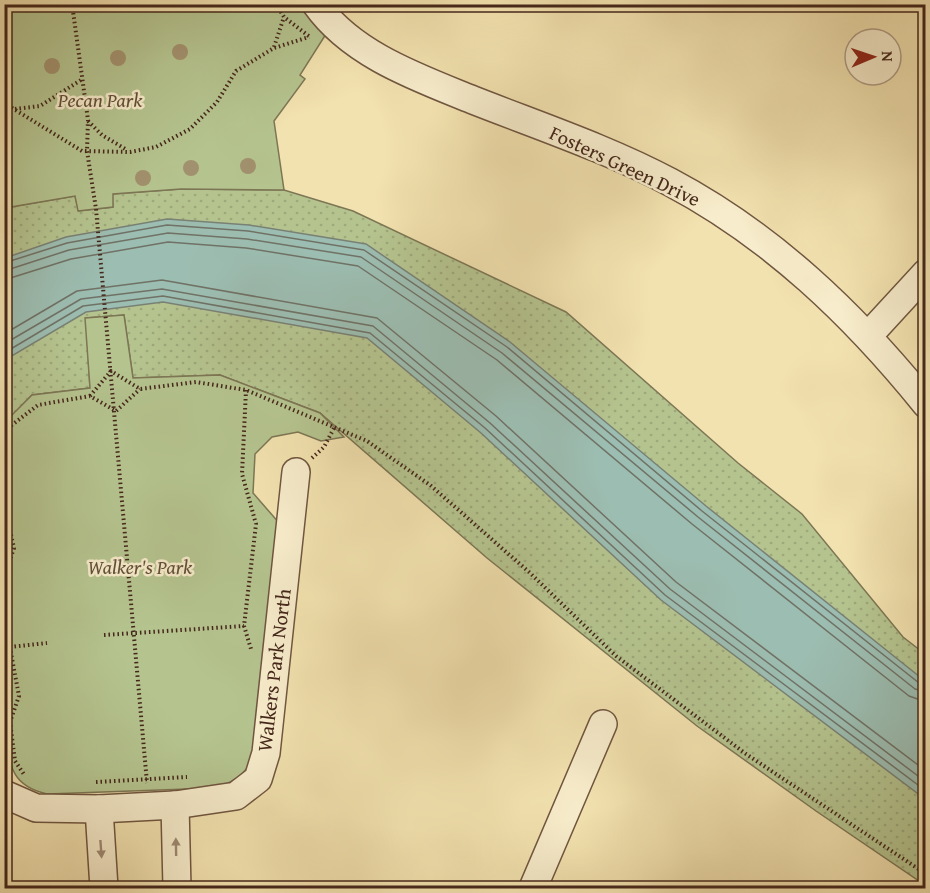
<svg xmlns="http://www.w3.org/2000/svg" width="930" height="893" font-family="'Gentium Book Plus',serif">
  <style>
    .grass { fill: url(#grass-dots); stroke: #7d7655; stroke-width: 1.5 }
    .park { fill: #b5c48f; stroke: #7d7655; stroke-width: 1.5 }
    .water { fill: #9cbdb1; stroke: #798175; stroke-width: 1.5 }
    .lines { fill: none; stroke-linecap: round; stroke-linejoin: round }
    .shore { stroke: #707266; stroke-width: 1.5 }
    .street-casing { stroke: #705640; stroke-width: 30 }
    .path { stroke: #45271b; stroke-width: 4; stroke-dasharray: 1.5 3; stroke-linecap: butt }
    .street { stroke: #f7eccb; stroke-width: 27 }
    .tree { fill: #a2916e }
    .oneway { fill: #9e8a73 }
    .labels { text-anchor: middle; stroke-width: 5; stroke-linejoin: round; paint-order: stroke }
    .park-label { font-size: 20px; font-style: italic; fill: #614e38; stroke: #f7eccb }
    .street-label { font-size: 20px; fill: #45271b; stroke: #f7eccb }
  </style>
  <defs>
    <pattern id="grass-dots" width="8" height="8" patternUnits="userSpaceOnUse" patternTransform="scale(1.5)"><rect width="8" height="8" fill="#b5c48f"/><path d="M2 2h.1M6 6h.1" fill="none" stroke="#9da87b" stroke-width="1.8" stroke-linecap="round"/></pattern>
  </defs>
  <rect width="100%" height="100%" fill="#f2e2af"/>
  <filter id="stains"><feTurbulence type="fractalNoise" baseFrequency=".00333" numOctaves="4"/><feColorMatrix values="0 0 0 0 .2 0 0 0 0 .09 0 0 0 0 .02 0 0 0 .5 -.17"/></filter>
  <radialGradient id="worn" r=".72"><stop offset=".6" stop-color="#630" stop-opacity="0"/><stop offset="1" stop-color="#630" stop-opacity=".3"/></radialGradient>
  <polygon class="grass" points="181,189 284,190 353,211 566,312 738,463 802,514 903,637 925,654 925,885 816,811 697,726 487,558 320,413 220,375 133,378 124,315 86,318 90,388 32,395 5,423 4,208 75,196 79,211 113,207 112,194"/>
  <g class="park">
    <polygon points="5,5 300,5 326,34 300,75 305,79 274,121 284,190 181,189 113,194 113,207 78,211 75,196 5,208"/>
    <path d="M124,315L133,378L220,375L320,413L344,437L321,441L298,432L272,437L255,454L253,493L280,524L257,751C247,772 239,780 216,788L47,794C8,785 10,762 4,727V423L32,395L90,388L85,318Z"/>
  </g>
  <polygon class="water" points="167,219 249,225 366,244 510,342 706,506 925,681 925,799 661,600 481,433 367,338 163,302 86,312 5,360 5,258 66,237"/>
  <g class="lines">
    <g class="shore">
      <polyline points="4,263 67,243 167,225 248,231 364,250 507,347 702,511 919,683 926,685"/>
      <polyline points="4,271 69,250 168,233 247,239 361,257 502,353 698,517 915,689 926,692"/>
      <polyline points="4,280 71,259 168,242 246,248 358,266 497,360 692,524 909,696 926,702"/>
      <polyline points="4,334 77,291 162,280 377,318 496,416 676,582 926,771"/>
      <polyline points="4,344 81,299 162,289 373,326 490,423 670,589 926,782"/>
      <polyline points="4,353 83,306 163,296 370,333 485,428 665,595 926,791"/>
    </g>
    <g class="street-casing">
      <g id="street">
        <path d="M316,4C352,55 419,78 473,100C539,126 608,149 670,182C772,236 854,315 926,404"/>
        <polyline points="868,336 926,273"/>
        <polyline points="4,794 36,808 99,809 175,805 236,796 258,779 266,753 296,472"/>
        <polyline points="175,805 177,888"/>
        <polyline points="99,809 104,888"/>
        <polyline points="533,888 603,724"/>
      </g>
    </g>
    <g class="path">
      <polyline points="72,4 88,120 87,151 96,209 147,783"/>
      <polyline points="276,4 284,17 310,37"/>
      <polyline points="274,47 284,17"/>
      <polyline points="4,103 82,151 130,152 156,147 190,129 217,102 236,71 274,48 309,37"/>
      <polyline points="15,109 40,106 81,80"/>
      <polyline points="88,121 102,135 127,150"/>
      <polyline points="246,390 242,474 256,524 244,626 251,649"/>
      <polyline points="90,396 111,371 140,389 196,382 246,390 367,441 430,485 529,572 616,656 746,754 926,874"/>
      <polyline points="4,431 38,405 90,396 116,411 140,389"/>
      <polyline points="312,458 324,447 334,428"/>
      <polyline points="4,504 14,548 4,577"/>
      <polyline points="4,616 19,696 10,722 15,761 25,776"/>
      <polyline points="104,635 244,626"/>
      <polyline points="10,647 47,643"/>
      <polyline points="96,782 187,777"/>
    </g>
    <use href="#street" class="street"/>
  </g>
  <g class="tree">
    <circle cx="180" cy="52" r="8"/>
    <circle cx="118" cy="58" r="8"/>
    <circle cx="52" cy="66" r="8"/>
    <circle cx="248" cy="166" r="8"/>
    <circle cx="191" cy="168" r="8"/>
    <circle cx="143" cy="178" r="8"/>
  </g>
  <defs><path id="oneway-solid" d="M-6-.8H1V-3.2L6.5 0L1 3.2V.8H-6Z" transform="scale(1.5)"/></defs>
  <g class="oneway">
    <use href="#oneway-solid" transform="translate(176 847) rotate(-91)"/>
    <use href="#oneway-solid" transform="translate(101 849) rotate(86)"/>
  </g>
  <g class="labels">
    <g class="park-label">
      <text x="100" y="107">Pecan Park</text>
      <text x="140" y="574">Walker's Park</text>
    </g>
    <g class="street-label">
      <text transform="translate(625 166) rotate(25)" y="7">Fosters Green Drive</text>
      <text transform="translate(274 670) rotate(-83)" y="7">Walkers Park North</text>
    </g>
  </g>
  <rect width="930" height="893" fill="none" stroke="#f2e2af" stroke-width="24"/>
  <rect x="6" y="6" width="918" height="881" fill="none" stroke="#45271b" stroke-width="3"/>
  <rect x="12" y="12" width="906" height="869" fill="none" stroke="#45271b" stroke-width="1.5"/>
  <g transform="translate(873 57) rotate(88)"><circle r="28" fill="#f7eccb" stroke="#b09d85" stroke-width="1.5"/>
  <path d="M0-4.5L10 22L0 15L-10 22Z" fill="#8f2418"/>
  <text y="-9" font-size="16" font-weight="bold" text-anchor="middle" fill="#45271b">N</text>
  </g>
  <rect width="100%" height="100%" filter="url(#stains)"/>
  <rect width="100%" height="100%" fill="url(#worn)"/>
</svg>
